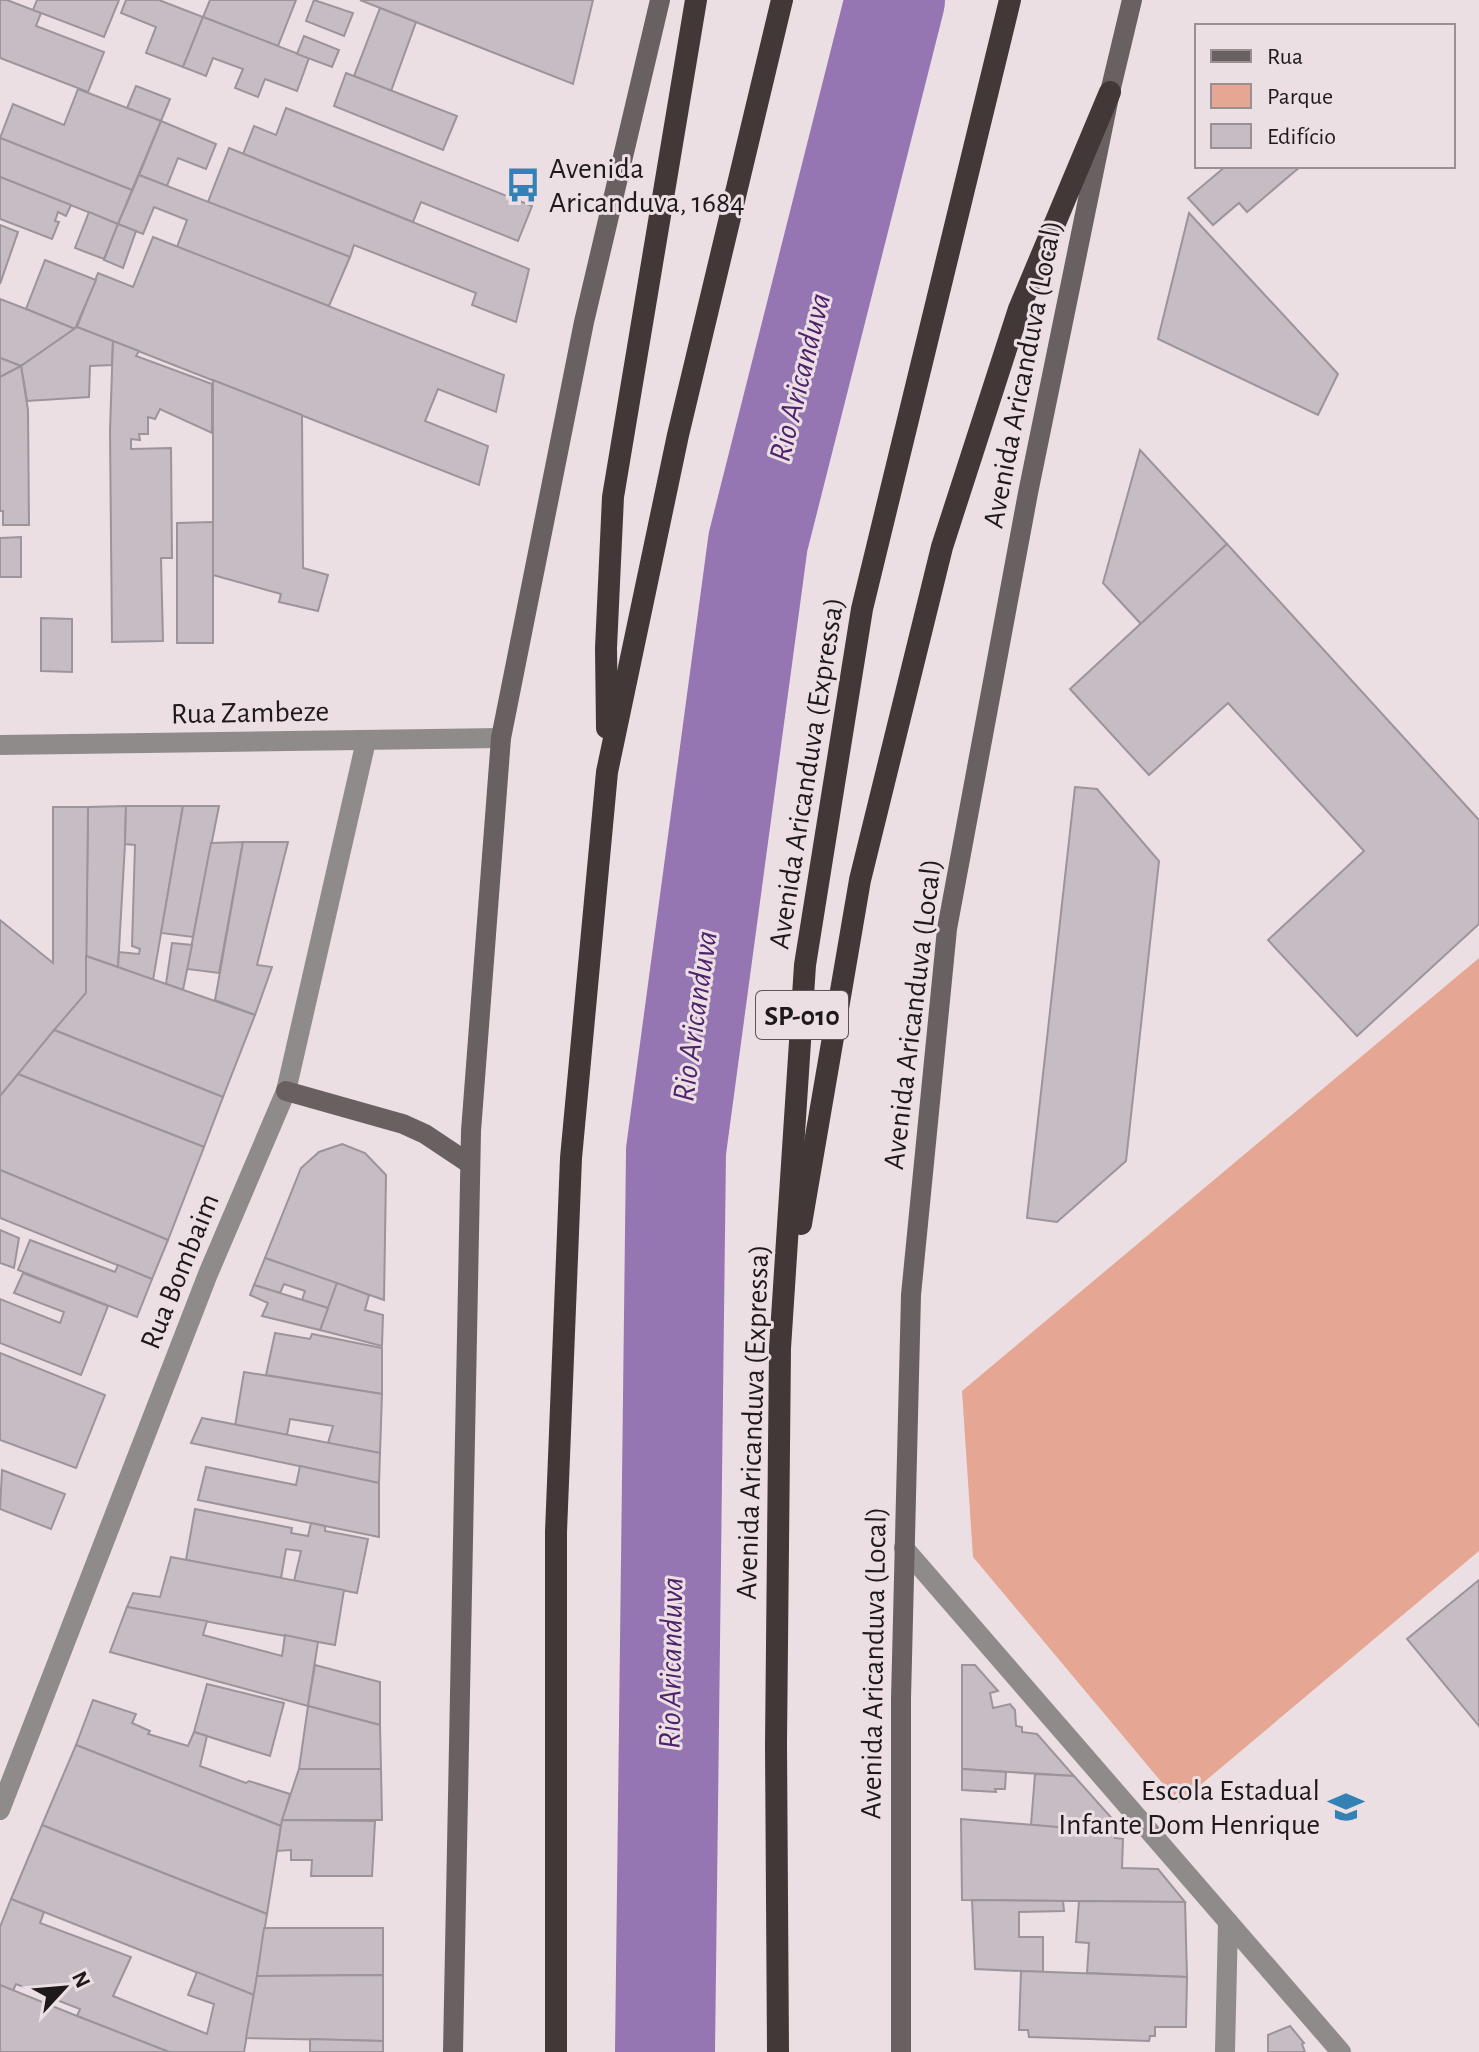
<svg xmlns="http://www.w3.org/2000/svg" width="1479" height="2052" font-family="'Alegreya Sans',sans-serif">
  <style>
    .green { fill: #e5a793 }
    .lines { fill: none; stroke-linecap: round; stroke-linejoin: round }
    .river { stroke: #9575b2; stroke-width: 100 }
    .building { fill: #c5bcc4; stroke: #9c939b; stroke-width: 2 }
    .minor { stroke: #908b8b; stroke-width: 20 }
    .secondary { stroke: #696161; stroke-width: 20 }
    .trunk { stroke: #423838; stroke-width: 22 }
    .labels { text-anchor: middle; stroke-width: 6; stroke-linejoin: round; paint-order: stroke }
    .shield { fill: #ecdfe4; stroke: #5c5457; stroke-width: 2 }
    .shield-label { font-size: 28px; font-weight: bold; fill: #1e191b }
    .poi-label { font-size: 30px; fill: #1e191b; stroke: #ecdfe4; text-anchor: start }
    .street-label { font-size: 30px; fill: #1e191b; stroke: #ecdfe4 }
    .water-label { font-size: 32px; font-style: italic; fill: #4e226d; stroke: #ecdfe4 }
  </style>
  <rect width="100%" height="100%" fill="#ecdfe4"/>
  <polygon class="green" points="1479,958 1479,1551 1179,1803 973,1557 962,1391"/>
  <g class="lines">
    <polyline class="river" points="665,2052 676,1151 758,542 895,0"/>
  </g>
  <g class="building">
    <polygon points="0,0 7,0 41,13 36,26 104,52 88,92 0,58"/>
    <polygon points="37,0 119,0 104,37 33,10"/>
    <polygon points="126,0 159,0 203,17 183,67 146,53 156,27 121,13"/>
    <polygon points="210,0 296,0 278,46 203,17"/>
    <polygon points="314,0 353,13 344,36 306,21"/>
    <polygon points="360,0 593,0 573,84"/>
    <polygon points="380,8 416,22 391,91 354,76"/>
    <polygon points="203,17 309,58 297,91 265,79 258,97 235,88 243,69 213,58 206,76 183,67"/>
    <polygon points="304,36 339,50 332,67 297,54"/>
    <polygon points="346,73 457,116 443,150 334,106"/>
    <polygon points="136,86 170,99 161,121 127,108"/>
    <polygon points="78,89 161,121 132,190 0,138 13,104 64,125"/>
    <polygon points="286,108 532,206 518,241 421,202 413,222 243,154 254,126 276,135"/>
    <polygon points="161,121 216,144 206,169 178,158 167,186 139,175"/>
    <polygon points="0,138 132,190 118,224 0,177"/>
    <polygon points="229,148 529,269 516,322 472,305 476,293 354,245 350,257 208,202"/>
    <polygon points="1226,166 1301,166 1247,212 1239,203 1213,225 1188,198"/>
    <polygon points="139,175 350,257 329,306 177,247 187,220 154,207 143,234 118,224"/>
    <polygon points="0,177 71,205 66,216 58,212 55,221 59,222 52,239 0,219"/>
    <polygon points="89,212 118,224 104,259 75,248"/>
    <polygon points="1189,213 1338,374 1318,415 1158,339"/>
    <polygon points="118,224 136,231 123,268 104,260"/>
    <polygon points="0,225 18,232 0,284"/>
    <polygon points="153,237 504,375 496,412 438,389 425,421 488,446 479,485 77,327 98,273 133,287"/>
    <polygon points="45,260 96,280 75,329 26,309"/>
    <polygon points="0,299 26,309 75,329 21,366 0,358"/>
    <polygon points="77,327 113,341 112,365 90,366 89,397 27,401 21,366"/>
    <polygon points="113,341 139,351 136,356 212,384 212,433 160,409 155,419 148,417 148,434 139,434 140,440 131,439 131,449 171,448 172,558 161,558 163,641 112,642 110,431"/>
    <polygon points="0,358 21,366 0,377"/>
    <polygon points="21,366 28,410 29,525 3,525 3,511 0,511 0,377"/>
    <polygon points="213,380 302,415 303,568 328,575 318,611 279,602 281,594 213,575"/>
    <polygon points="1140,450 1227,544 1141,624 1103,583"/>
    <polygon points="213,522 213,643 177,643 177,523"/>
    <polygon points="21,537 21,577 0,577 0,538"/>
    <polygon points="1227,544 1479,820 1479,924 1357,1036 1268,940 1364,851 1228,703 1149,775 1070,689"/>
    <polygon points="41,618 72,619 72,672 41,671"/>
    <polygon points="1075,787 1097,789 1159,861 1126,1161 1057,1222 1027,1218"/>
    <polygon points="126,806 125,844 118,967 86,956 88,807"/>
    <polygon points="126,806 183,806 153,980 118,967 119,952 139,954 140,949 132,946 135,845 125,844"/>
    <polygon points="183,806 219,806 193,937 161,933"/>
    <polygon points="53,807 88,807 86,993 0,1096 0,920 53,963"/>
    <polygon points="243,842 219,973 187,969 211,843"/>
    <polygon points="243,842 288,842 257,965 272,967 255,1015 215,1000"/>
    <polygon points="172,943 192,945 183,990 166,984"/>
    <polygon points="86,956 255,1015 223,1097 54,1030 86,993"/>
    <polygon points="54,1030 223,1097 204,1147 18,1074"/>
    <polygon points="18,1074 204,1147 168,1240 0,1170 0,1096"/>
    <polygon points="342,1144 365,1153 386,1175 384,1300 265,1258 301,1168 319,1152"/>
    <polygon points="0,1170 168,1240 152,1279 0,1218"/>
    <polygon points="0,1230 19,1238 14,1268 0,1263"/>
    <polygon points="30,1240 115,1272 118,1265 152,1279 137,1317 18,1270"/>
    <polygon points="265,1258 337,1283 328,1308 302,1300 305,1291 284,1284 280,1293 254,1285"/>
    <polygon points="23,1273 108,1306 81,1375 0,1343 0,1299 60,1323 64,1312 14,1293"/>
    <polygon points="337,1283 369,1295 365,1310 383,1315 382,1346 320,1330"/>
    <polygon points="254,1285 328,1308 320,1330 262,1316 268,1303 250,1295"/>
    <polygon points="275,1333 310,1339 312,1334 382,1348 382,1394 266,1375"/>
    <polygon points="0,1353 105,1395 76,1468 0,1440"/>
    <polygon points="244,1372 382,1394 380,1453 328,1443 333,1426 290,1419 287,1435 235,1426"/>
    <polygon points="202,1418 380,1453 379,1483 191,1443"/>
    <polygon points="300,1466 379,1483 379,1537 198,1500 206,1467 296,1485"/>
    <polygon points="2,1470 65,1494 51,1529 0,1509"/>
    <polygon points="195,1509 292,1528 291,1533 308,1536 311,1523 325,1526 325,1531 368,1539 357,1593 294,1581 301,1551 286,1549 281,1578 186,1560"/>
    <polygon points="171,1557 344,1590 335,1645 127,1607 133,1593 160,1597"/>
    <polygon points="1479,1580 1479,1726 1407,1639"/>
    <polygon points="127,1607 207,1621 203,1635 282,1656 285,1635 318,1642 308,1706 110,1652"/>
    <polygon points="315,1665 380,1682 380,1725 308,1706"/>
    <polygon points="962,1665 975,1665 998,1691 990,1693 993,1708 1010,1704 1015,1710 1016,1726 1022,1727 1022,1732 1037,1734 1074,1776 962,1769"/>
    <polygon points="207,1684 284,1703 270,1756 194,1732"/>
    <polygon points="93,1700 136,1714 132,1723 150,1731 148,1734 188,1746 194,1732 207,1736 200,1766 246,1783 249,1781 290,1794 281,1826 76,1745"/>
    <polygon points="308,1706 380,1725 381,1769 299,1769"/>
    <polygon points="76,1745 281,1826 267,1914 42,1825"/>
    <polygon points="299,1769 381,1769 382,1820 282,1820"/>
    <polygon points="962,1769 1006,1772 1005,1789 995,1789 996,1792 962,1790"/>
    <polygon points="1035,1774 1074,1776 1125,1833 1031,1825"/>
    <polygon points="961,1819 1116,1832 1115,1838 1123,1839 1122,1868 1158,1869 1185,1902 962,1900"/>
    <polygon points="282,1820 375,1821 372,1876 311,1876 312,1860 291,1860 291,1850 277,1851"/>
    <polygon points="42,1825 267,1914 254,1995 11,1899"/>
    <polygon points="11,1899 44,1912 40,1923 131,1957 113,1996 207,2034 214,2004 188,1995 197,1972 254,1995 244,2052 169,2052 77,2016 80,2009 16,1984 13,1991 0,1985 0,1927"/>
    <polygon points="972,1900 1063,1901 1064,1911 1019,1912 1019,1937 1043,1937 1043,1972 975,1969"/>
    <polygon points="1079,1901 1185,1902 1187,1977 1087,1973 1089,1943 1076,1942"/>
    <polygon points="264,1928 383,1928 383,1975 257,1976"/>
    <polygon points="1021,1971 1187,1977 1186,2027 1155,2027 1155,2036 1150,2036 1149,2041 1029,2037 1028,2030 1019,2030"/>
    <polygon points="383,1975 383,2041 246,2038 257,1976"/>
    <polygon points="0,1985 77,2016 169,2052 0,2052"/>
    <polygon points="1290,2026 1304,2043 1302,2044 1305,2052 1268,2052 1268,2035"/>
    <polygon points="310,2039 383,2041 383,2052 310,2052"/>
  </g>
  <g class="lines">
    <g class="minor">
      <polyline points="0,745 501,738"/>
      <polyline points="904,1548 1341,2052"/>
      <polyline points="0,1810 208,1274 286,1091 366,741"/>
      <polyline points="1225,2052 1228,1922"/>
    </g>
    <g class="secondary">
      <polyline points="286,1091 403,1124 425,1134 470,1164"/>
      <polyline points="453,2052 471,1131 501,738 584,322 660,0"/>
      <polyline points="901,2052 901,1699 911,1295 947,929 1028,493 1110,92 1132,0"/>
    </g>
    <g class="trunk">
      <polyline points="607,728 606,648 613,497 696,0"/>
      <polyline points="801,1224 860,880 942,547 1019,309 1110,92"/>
      <polyline points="556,2052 556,1532 571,1158 607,772 678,435 782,0"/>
      <polyline points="778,2052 776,1744 780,1348 805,965 862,609 1010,0"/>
    </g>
  </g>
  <defs>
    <g id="bus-bare" transform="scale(2.76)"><path d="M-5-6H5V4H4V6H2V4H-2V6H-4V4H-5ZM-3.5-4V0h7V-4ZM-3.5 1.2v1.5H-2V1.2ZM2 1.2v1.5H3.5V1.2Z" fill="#3482b5" stroke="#ecdfe4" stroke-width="2.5" paint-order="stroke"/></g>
    <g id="school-bare" transform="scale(2.76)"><path d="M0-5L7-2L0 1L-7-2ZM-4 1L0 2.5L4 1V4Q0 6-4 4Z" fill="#3482b5" stroke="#ecdfe4" stroke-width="2.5" paint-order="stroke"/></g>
  </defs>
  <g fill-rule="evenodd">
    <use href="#bus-bare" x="523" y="185"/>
    <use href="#school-bare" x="1346" y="1807"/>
  </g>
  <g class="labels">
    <rect class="shield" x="756" y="991" width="92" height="48" rx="6"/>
    <g class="shield-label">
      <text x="802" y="1025">SP-010</text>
    </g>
    <g class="poi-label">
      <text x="549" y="178">Avenida<tspan x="549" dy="34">Aricanduva, 1684</tspan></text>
      <text x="1320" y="1800" text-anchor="end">Escola Estadual<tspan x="1320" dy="34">Infante Dom Henrique</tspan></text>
    </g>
    <g class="street-label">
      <text transform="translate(1022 374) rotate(-79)" y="10">Avenida Aricanduva (Local)</text>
      <text transform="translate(250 712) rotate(-1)" y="10">Rua Zambeze</text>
      <text transform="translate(806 773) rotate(-81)" y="10">Avenida Aricanduva (Expressa)</text>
      <text transform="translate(912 1014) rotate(-83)" y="10">Avenida Aricanduva (Local)</text>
      <text transform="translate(179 1271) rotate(-68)" y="10">Rua Bombaim</text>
      <text transform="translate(752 1422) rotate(-88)" y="10">Avenida Aricanduva (Expressa)</text>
      <text transform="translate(873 1663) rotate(-89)" y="10">Avenida Aricanduva (Local)</text>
    </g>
    <g class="water-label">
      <text transform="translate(799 377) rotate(-76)" y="11">Rio Aricanduva</text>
      <text transform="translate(694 1016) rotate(-82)" y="11">Rio Aricanduva</text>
      <text transform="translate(670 1663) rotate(-89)" y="11">Rio Aricanduva</text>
    </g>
  </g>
  <rect x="1195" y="24" width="260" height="144" fill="#ecdfe4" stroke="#9a9094" stroke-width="2"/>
  <rect x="1211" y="50" width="40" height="12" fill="#696161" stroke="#9a9094" stroke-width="2"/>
  <text x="1267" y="64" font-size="24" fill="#1e191b">Rua</text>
  <rect x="1211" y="84" width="40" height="24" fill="#e5a793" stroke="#9a9094" stroke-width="2"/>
  <text x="1267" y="104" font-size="24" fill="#1e191b">Parque</text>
  <rect x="1211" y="124" width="40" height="24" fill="#c5bcc4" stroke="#9a9094" stroke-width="2"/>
  <text x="1267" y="144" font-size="24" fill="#1e191b">Edifício</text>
  <g transform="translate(64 1988) rotate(64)" stroke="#ecdfe4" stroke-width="6" paint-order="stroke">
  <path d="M0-6L14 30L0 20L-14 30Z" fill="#1e191b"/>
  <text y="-12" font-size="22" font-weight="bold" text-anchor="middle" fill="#1e191b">N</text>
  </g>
</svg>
